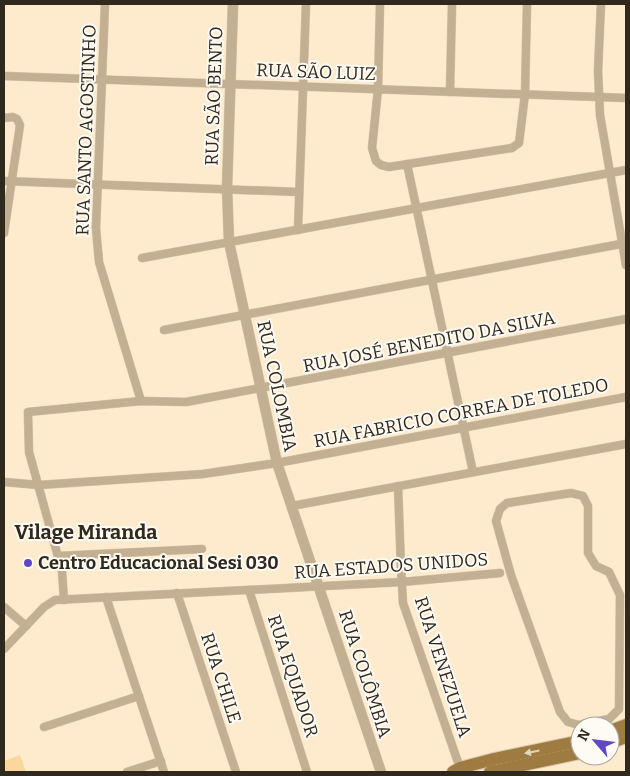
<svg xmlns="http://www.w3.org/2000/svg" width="630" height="776" font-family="Bitter,serif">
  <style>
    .green { fill: #fbd69d }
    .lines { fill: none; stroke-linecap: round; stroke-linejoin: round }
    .minor-casing { stroke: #d9c8ae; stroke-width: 9 }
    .tertiary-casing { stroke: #d9c8ae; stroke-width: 11 }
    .primary-casing { stroke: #d9c8ae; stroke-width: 14 }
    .minor { stroke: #c3b092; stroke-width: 8 }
    .tertiary { stroke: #c3b092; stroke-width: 10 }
    .primary { stroke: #9d7b41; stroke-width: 12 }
    .oneway { fill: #e1d4be }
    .poi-dot { fill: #5e49c2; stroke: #fefaf4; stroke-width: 2 }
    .labels { text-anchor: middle; stroke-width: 4; stroke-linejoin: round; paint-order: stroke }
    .street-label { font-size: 18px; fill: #30291e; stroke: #fefaf4 }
    .poi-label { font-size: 18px; font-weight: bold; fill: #30291e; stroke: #fefaf4; text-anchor: start }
    .quarter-label { font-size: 20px; font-weight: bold; fill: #30291e; stroke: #fefaf4 }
  </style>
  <rect width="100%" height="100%" fill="#feebcd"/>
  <polygon class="green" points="20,755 26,772 4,772 4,761"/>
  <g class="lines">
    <g class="minor-casing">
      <g id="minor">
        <polyline points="105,4 96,228 99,262 141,401"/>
        <polyline points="380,4 378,89 372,148 376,161 381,165 389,167 512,148 519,143 525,94 527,4"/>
        <polyline points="601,4 598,71 600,115 626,265"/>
        <polyline points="4,76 626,98"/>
        <polyline points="450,92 452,4"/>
        <polyline points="4,118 13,117 17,119 20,125 4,233"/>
        <polyline points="407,164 473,472"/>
        <polyline points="4,181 299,192"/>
        <polyline points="298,230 306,4"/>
        <polyline points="142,258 626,170"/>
        <polyline points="164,330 626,243"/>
        <polyline points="4,482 39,485 203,474 277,463 626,397"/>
        <polyline points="398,486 401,568 403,603 460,768"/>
        <polygon points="571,493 583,496 588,506 588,553 596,566 609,572 620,595 619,709 609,719 579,725 568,722 560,712 511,575 496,521 500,509 507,503"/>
        <polyline points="292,506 626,444"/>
        <polyline points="58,556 202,549"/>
        <polyline points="249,590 307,772"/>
        <polyline points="177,593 236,772"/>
        <polyline points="106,597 164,772"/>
        <polyline points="64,600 62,571 29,452 28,412 141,401 186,402 626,319"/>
        <polyline points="4,607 26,626"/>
        <polyline points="4,649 44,607 55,600 402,582 500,573"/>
        <polyline points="44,727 139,696"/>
        <polyline points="127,772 161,761"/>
      </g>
    </g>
    <g class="tertiary-casing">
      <polyline id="tertiary" points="233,4 227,188 229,242 277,463 381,772"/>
    </g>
    <g class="primary-casing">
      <g id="primary">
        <polyline points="610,731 626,725"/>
        <polyline points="610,743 626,737"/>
        <polyline points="453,772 460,768 494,759 580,741"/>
        <polyline points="490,772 580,753"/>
      </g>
    </g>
    <use href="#minor" class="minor"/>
    <use href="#tertiary" class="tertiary"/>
    <use href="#primary" class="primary"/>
  </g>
  <defs><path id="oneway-solid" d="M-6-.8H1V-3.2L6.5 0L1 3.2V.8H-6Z" transform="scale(1.25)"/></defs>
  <use class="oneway" href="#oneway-solid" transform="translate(532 752) rotate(169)"/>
  <circle class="poi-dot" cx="28" cy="563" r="5"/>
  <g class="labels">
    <g class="street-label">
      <text transform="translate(316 72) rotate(2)" y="6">RUA SÃO LUIZ</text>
      <text transform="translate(214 96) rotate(-88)" y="6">RUA SÃO BENTO</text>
      <text transform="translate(86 130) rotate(-88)" y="6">RUA SANTO AGOSTINHO</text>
      <text transform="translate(429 342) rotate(-11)" y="6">RUA JOSÉ BENEDITO DA SILVA</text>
      <text transform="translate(277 386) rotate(78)" y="6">RUA COLOMBIA</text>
      <text transform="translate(461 413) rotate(-11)" y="6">RUA FABRICIO CORREA DE TOLEDO</text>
      <text transform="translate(391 566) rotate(-4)" y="6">RUA ESTADOS UNIDOS</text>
      <text transform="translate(443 667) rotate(72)" y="6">RUA VENEZUELA</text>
      <text transform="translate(365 674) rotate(72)" y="6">RUA COLÔMBIA</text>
      <text transform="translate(293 676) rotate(72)" y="6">RUA EQUADOR</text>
      <text transform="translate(221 678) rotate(72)" y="6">RUA CHILE</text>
    </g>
    <g class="poi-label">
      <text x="38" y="569">Centro Educacional Sesi 030</text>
    </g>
    <g class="quarter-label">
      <text x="86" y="539">Vilage Miranda</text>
    </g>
  </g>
  <rect width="630" height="776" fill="none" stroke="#30291e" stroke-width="10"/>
  <g transform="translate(595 741) rotate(298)"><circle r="24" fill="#fefaf4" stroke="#aca69e"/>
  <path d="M0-4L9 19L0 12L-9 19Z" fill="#5e49c2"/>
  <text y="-8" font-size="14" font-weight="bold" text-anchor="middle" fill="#30291e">N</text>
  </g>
</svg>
